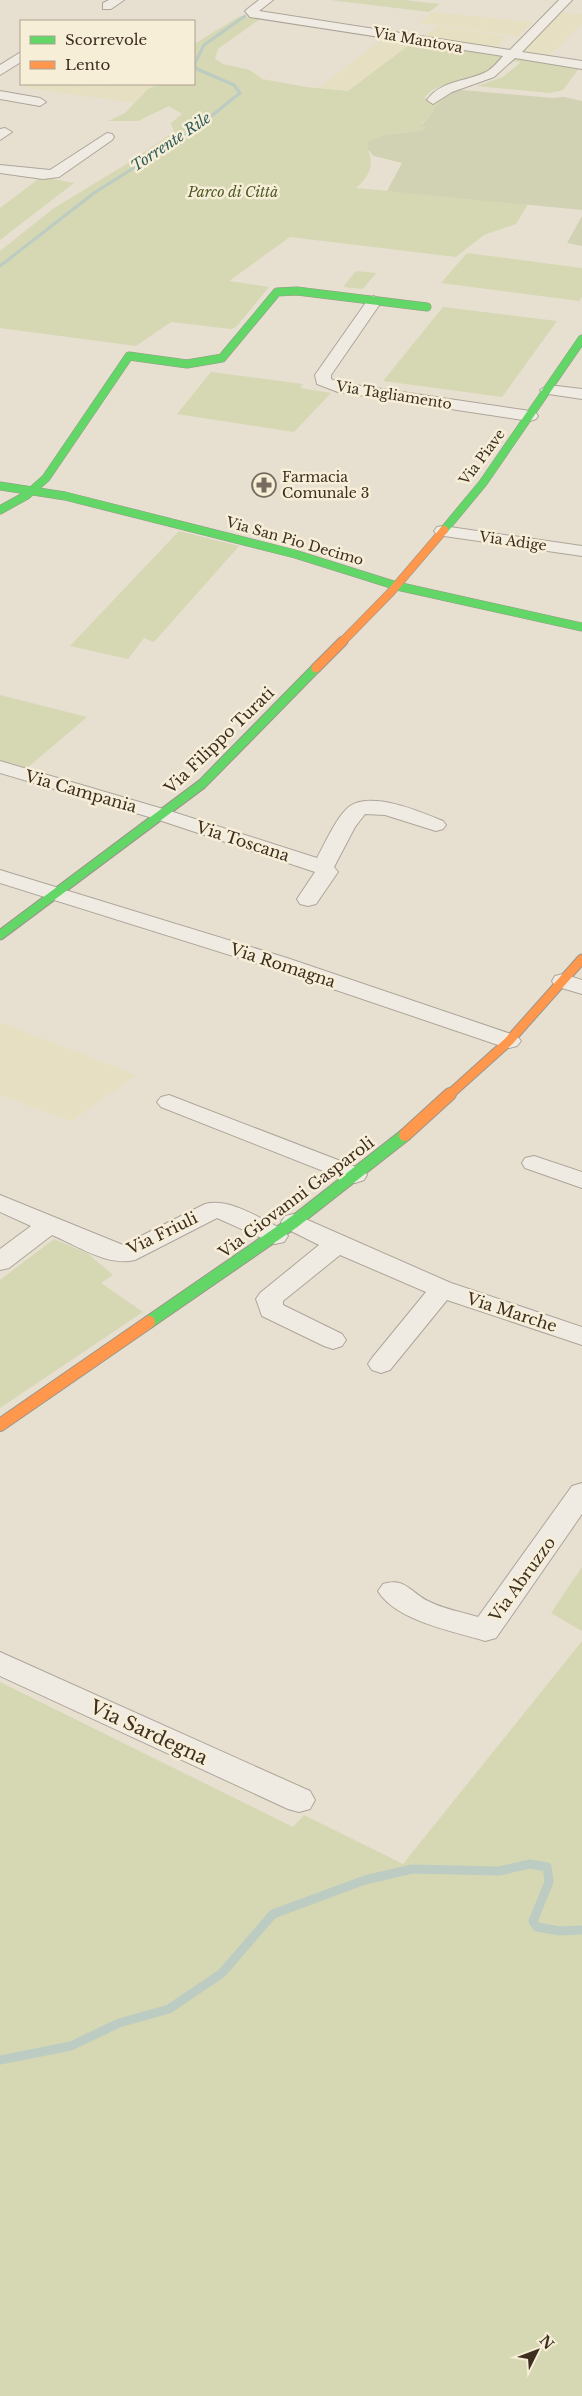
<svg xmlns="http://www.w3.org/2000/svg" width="582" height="2396" font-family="'Libre Baskerville',serif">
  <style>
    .farmland { fill: #e6dfc2 }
    .green { fill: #d6d7b3 }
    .cemetery { fill: #d1d1b3 }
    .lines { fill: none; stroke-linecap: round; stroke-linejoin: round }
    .stream-far1 { stroke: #bcccc2; stroke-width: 3 }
    .stream { stroke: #bcccc2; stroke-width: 9 }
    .street-casing { stroke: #ada599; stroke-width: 2 }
    .fast-far2-casing { stroke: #9c958a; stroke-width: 9 }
    .fast-far1-casing { stroke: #9c958a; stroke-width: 11 }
    .fast-casing { stroke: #9c958a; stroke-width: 14 }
    .slow-far2-casing { stroke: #9c958a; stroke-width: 9 }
    .slow-far1-casing { stroke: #9c958a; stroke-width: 11 }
    .slow-casing { stroke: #9c958a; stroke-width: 14 }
    .street { fill: #efebe3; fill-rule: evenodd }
    .fast-far2 { stroke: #63d668; stroke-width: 8 }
    .fast-far1 { stroke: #63d668; stroke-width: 9 }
    .fast { stroke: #63d668; stroke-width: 12 }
    .slow-far2 { stroke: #ff974d; stroke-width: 8 }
    .slow-far1 { stroke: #ff974d; stroke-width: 9 }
    .slow { stroke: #ff974d; stroke-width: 12 }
    .labels { text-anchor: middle; stroke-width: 5; stroke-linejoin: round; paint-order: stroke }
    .far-street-label { font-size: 14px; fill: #3d2e20; stroke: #f7eed8 }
    .far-park-label { font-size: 14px; font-style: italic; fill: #4d5a26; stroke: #f7eed8 }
    .far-poi-label { font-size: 14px; fill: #3d2e20; stroke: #f7eed8; text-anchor: start }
    .far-water-label { font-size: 15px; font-style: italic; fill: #2f5d5a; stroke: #f7eed8 }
    .street-label { font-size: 16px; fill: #3d2e20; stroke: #f7eed8 }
    .near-street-label { font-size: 19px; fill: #3d2e20; stroke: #f7eed8 }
  </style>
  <rect width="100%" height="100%" fill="#e7e0d1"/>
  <g class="farmland">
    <polygon points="432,12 533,22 519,36 420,23"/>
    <polygon points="558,12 582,14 582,23 547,58 519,55"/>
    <polygon points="439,26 505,36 497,50 419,38"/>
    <polygon points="391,37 413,42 348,91 318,88 380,41"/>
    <polygon points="31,84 106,86 108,84 158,84 148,89 135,103 25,88"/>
    <polygon points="0,1022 136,1075 72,1121 0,1095"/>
  </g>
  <g class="green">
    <polygon points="330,0 404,0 440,4 429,12"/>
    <path d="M240,16L260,19L218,49L215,59L223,64L250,70L262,79L306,87L348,91L413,42L503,57L483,73L447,84L432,90L424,98L443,100L421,125L427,127L421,131L382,135L367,149C376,165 368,178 356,188L528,204L516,224L484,235L456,257L290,237L229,281L269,287L236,327L231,329L171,322L136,346L0,328V251L54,208L125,165L174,132L171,123L182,114L169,106L138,121H108L125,113L148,89L158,84H194V44Z"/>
    <polygon points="517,58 574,68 580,67 563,90 550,93 477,86 503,77 521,62 512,61"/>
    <polygon points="41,177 74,183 0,240 0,208"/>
    <polygon points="467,253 582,268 582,297 579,301 441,283"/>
    <polygon points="356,271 376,273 363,289 343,287"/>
    <polygon points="443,307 557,321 502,397 383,381"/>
    <polygon points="211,372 303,384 300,388 331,393 294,432 177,414"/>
    <polygon points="179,531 239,546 154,642 144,638 128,659 70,646"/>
    <polygon points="0,695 87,717 27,768 0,760"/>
    <polygon points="54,1239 87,1253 113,1275 101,1283 143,1312 0,1408 0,1280"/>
    <polygon points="582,1567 582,1631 551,1613"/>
    <polygon points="582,1641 582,2396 0,2396 0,1682 293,1827 304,1815 403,1864"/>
  </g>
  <g class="cemetery">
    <polygon points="451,89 552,98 564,97 582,101 582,210 387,191 402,163 374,156 367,149 368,143 382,135 421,131 426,127 421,126"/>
    <polygon points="582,216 582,246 567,243"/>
  </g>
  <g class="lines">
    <polyline class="stream-far1" points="0,266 94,193 194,130 240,93 234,85 197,69 194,65 204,45 245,16"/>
    <polyline class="stream" points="0,2060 71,2046 119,2023 169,2009 222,1973 273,1914 365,1880 412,1869 499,1871 530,1864 547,1867 549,1882 533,1921 537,1927 560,1931 582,1930"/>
    <g class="street-casing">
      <g id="street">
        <polygon points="109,0 124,0 111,9 103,9 103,3"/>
        <path d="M259,0H273L259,11L510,50L559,0H572L522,52L582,61V69L515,58L494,77L452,92L433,104L427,100C441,80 466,82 486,72C493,68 498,62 503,56L250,17L245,11Z"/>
        <polygon points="21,52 21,62 0,75 0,65"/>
        <polygon points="0,91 40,98 46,102 40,106 0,99"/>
        <polygon points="5,128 12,132 0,140 0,129"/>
        <polygon points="107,133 112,134 114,137 112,140 59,177 43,179 0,173 0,165 50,170"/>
        <polygon points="374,296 382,301 331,375 331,379 341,383 530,411 536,413 538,416 536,419 530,421 338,392 317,384 315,375 369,298"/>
        <polygon points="548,385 582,389 582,399 542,393 540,390"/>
        <polygon points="443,526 582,546 582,556 437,535 434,531 437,527"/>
        <path d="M0,761L170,811L317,858C324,845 338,814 350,806C373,791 421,812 443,821L446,825L443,829L436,831L385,815L365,814L355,827L334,867L338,872L316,904L308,906L300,904L297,899L315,872L156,819L0,773Z"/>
        <polygon points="0,870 287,958 517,1036 521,1041 517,1046 509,1048 501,1046 271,968 0,883"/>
        <polygon points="563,974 582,980 582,994 555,986 552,981 555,976"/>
        <polygon points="169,1095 364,1170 367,1175 364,1180 355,1183 346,1180 161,1107 157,1102 161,1097"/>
        <polygon points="534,1156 582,1172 582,1188 525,1168 522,1163 525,1158"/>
        <path d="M0,1195L123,1245L205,1204C230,1197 262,1220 284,1230L288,1236L284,1242L275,1244L217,1218L135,1260C108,1267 76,1245 52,1235L9,1268L0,1270V1249L31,1226L0,1212Z"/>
        <polygon points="294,1214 451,1283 582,1327 582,1345 447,1300 390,1370 381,1373 372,1370 368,1364 372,1358 426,1292 340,1255 283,1301 283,1305 342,1334 346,1340 342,1346 333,1349 324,1346 262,1316 256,1299 260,1293 319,1245 285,1228 281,1222 285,1216"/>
        <path d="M582,1483V1514L496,1638L485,1641C453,1631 396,1621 378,1591L383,1584C405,1577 410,1592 428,1601C443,1609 462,1612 478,1617L572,1486Z"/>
        <polygon points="0,1652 310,1791 315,1800 310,1809 299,1812 288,1809 0,1676"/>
      </g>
    </g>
    <g class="fast-far2-casing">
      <g id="fast-far2">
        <polyline points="0,486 65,496 295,554 397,586 582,627"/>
        <polyline points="0,510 27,495 46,478 129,356 187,364 222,358 277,292 297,291 427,307"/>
        <polyline points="444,530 483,483 582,339"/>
      </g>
    </g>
    <g class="fast-far1-casing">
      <polyline id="fast-far1" points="0,935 202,784 316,668"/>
    </g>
    <g class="fast-casing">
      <polyline id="fast" points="149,1322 294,1222 405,1135"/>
    </g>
    <g class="slow-far2-casing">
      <polyline id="slow-far2" points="342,642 391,592 444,530"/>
    </g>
    <g class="slow-far1-casing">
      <g id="slow-far1">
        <polyline points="316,668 343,641"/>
        <polyline points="449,1095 509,1041 582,959"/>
      </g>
    </g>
    <g class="slow-casing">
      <g id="slow">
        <polyline points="405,1135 450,1094"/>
        <polyline points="0,1425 149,1322"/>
      </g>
    </g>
    <use href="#street" class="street"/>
    <use href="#fast-far2" class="fast-far2"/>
    <use href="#fast-far1" class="fast-far1"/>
    <use href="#fast" class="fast"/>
    <use href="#slow-far2" class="slow-far2"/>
    <use href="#slow-far1" class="slow-far1"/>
    <use href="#slow" class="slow"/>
  </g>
  <defs>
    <g id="pharmacy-ring" transform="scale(1.25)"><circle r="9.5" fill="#f7eed8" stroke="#786c5e" stroke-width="1.5"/><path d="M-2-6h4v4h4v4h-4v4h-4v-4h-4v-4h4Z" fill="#786c5e"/></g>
  </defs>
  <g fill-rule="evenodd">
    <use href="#pharmacy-ring" x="264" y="485"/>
  </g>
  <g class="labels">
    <g class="far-street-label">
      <text transform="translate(418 40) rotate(10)" y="5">Via Mantova</text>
      <text transform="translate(394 395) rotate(9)" y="5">Via Tagliamento</text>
      <text transform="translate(482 457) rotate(-53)" y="5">Via Piave</text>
      <text transform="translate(295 541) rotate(16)" y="5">Via San Pio Decimo</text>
      <text transform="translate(513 541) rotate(8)" y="5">Via Adige</text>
    </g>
    <g class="far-park-label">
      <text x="233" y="197">Parco di Città</text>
    </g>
    <g class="far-poi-label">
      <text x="282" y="482">Farmacia<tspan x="282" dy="16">Comunale 3</tspan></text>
    </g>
    <g class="far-water-label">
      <text transform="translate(171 142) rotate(-34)" y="5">Torrente Rile</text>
    </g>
    <g class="street-label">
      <text transform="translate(219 740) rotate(-44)" y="6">Via Filippo Turati</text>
      <text transform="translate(81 791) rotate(16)" y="6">Via Campania</text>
      <text transform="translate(243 841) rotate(18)" y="6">Via Toscana</text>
      <text transform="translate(283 965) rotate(18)" y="6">Via Romagna</text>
      <text transform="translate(296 1197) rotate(-37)" y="6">Via Giovanni Gasparoli</text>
      <text transform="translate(162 1233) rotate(-26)" y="6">Via Friuli</text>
      <text transform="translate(512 1312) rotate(18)" y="6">Via Marche</text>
      <text transform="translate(522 1579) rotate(-54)" y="6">Via Abruzzo</text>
    </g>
    <g class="near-street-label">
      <text transform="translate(149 1732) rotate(25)" y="7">Via Sardegna</text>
    </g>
  </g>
  <rect x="20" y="20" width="175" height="65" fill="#f7eed8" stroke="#ada18e"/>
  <rect x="30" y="36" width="25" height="8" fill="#63d668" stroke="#ada18e"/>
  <text x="65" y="45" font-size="15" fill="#3d2e20">Scorrevole</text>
  <rect x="30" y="61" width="25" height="8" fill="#ff974d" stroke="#ada18e"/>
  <text x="65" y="70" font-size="15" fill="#3d2e20">Lento</text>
  <g transform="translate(537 2351) rotate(48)" stroke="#f7eed8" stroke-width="4" paint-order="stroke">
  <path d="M0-4L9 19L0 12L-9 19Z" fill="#3d2e20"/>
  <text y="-8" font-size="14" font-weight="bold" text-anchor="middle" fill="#3d2e20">N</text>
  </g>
</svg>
